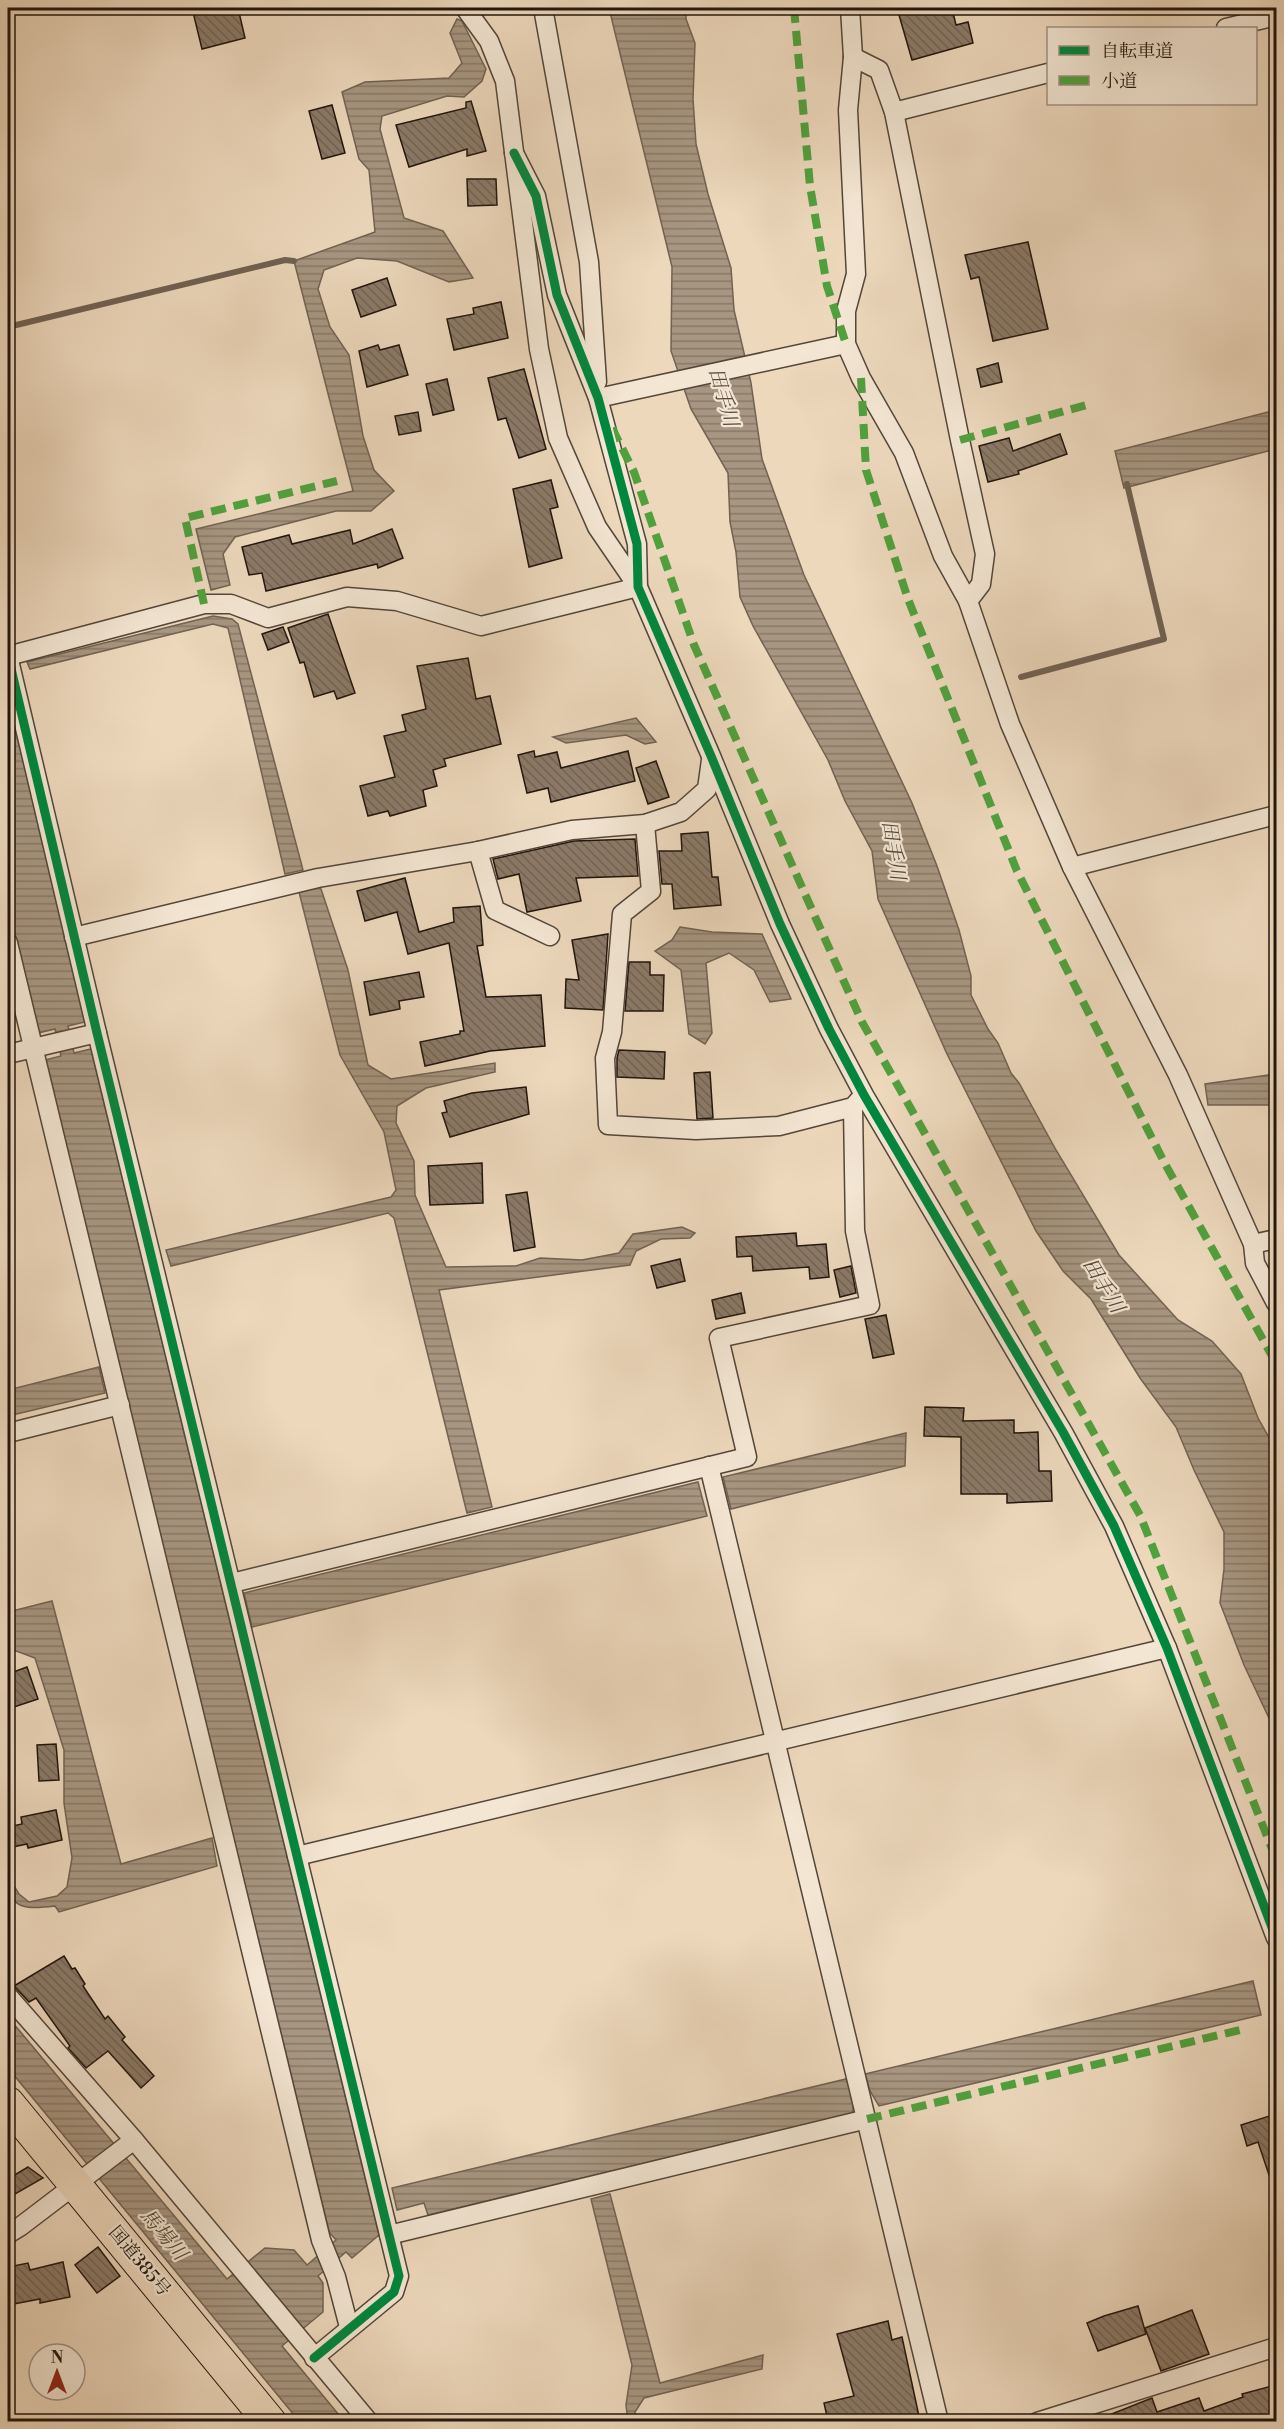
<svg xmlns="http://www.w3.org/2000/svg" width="1284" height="2429" font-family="'Libre Bodoni','Noto Serif JP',serif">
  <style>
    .water { fill: url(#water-rules); stroke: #716253; stroke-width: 1.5 }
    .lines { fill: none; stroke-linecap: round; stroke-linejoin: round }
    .stream { stroke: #716253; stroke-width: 6 }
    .building { fill: url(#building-back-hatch); stroke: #20150e; stroke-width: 1.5 }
    .minor-casing { stroke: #53463a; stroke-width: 21 }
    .trunk-casing { stroke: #20150e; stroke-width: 34 }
    .minor { stroke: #f3e6d3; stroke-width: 18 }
    .trunk { stroke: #edd8bc; stroke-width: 32 }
    .quiet { stroke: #50a03e; stroke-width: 8; stroke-dasharray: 15 8; stroke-linecap: butt }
    .cycleway-casing { stroke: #f3e6d3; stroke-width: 13 }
    .cycleway { stroke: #00873e; stroke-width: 9 }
    .labels { text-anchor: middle; stroke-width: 4.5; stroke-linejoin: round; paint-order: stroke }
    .street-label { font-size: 18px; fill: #20150e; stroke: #f3e6d3 }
    .water-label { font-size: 20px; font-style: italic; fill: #56493c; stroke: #f3e6d3 }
  </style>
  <defs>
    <pattern id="water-rules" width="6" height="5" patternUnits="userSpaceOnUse" patternTransform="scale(1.5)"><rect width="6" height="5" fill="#a79681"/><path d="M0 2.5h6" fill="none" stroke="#887968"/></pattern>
    <pattern id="building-back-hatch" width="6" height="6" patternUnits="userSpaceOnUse" patternTransform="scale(1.5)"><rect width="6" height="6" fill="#8b7a68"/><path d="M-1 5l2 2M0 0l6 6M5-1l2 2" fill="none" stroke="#716354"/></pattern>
  </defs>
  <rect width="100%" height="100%" fill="#edd8bc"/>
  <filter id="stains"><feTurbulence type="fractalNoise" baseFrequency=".00333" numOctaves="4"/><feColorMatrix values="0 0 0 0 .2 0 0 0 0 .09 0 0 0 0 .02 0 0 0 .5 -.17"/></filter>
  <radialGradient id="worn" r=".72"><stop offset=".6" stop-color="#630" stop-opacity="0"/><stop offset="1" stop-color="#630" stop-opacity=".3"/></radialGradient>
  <g class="water">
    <polygon points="609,8 686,8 686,19 695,43 693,99 696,144 708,194 731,268 734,310 751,383 762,459 804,575 912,803 937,866 959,930 971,976 971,995 988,1029 998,1043 1011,1073 1019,1083 1056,1150 1119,1255 1178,1320 1212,1341 1241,1374 1258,1418 1276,1450 1276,1733 1244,1665 1220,1603 1224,1569 1224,1532 1194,1470 1176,1427 1140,1378 1091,1299 1063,1271 1036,1231 947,1054 878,899 872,851 845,801 828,760 753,626 740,597 736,552 730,522 728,473 691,409 671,351 672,267"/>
    <polygon points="457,19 462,21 486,69 482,81 464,97 447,96 382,116 380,129 404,218 443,231 473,278 449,282 397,261 357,258 324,270 318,289 330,327 349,355 363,436 374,470 394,491 371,511 336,511 235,537 223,554 230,585 211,590 196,529 353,491 294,261 375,232 369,170 359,159 342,92 365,82 449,78 462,63 450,33"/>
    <polygon points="1276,410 1276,449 1124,488 1115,451"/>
    <polygon points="213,616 232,619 238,624 303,870 285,874 228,628 213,624 30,669 27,662"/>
    <polygon points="8,696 85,1022 68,1026 74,1053 91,1049 379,2235 352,2258 346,2252 318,2276 323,2283 323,2312 282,2346 344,2421 299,2421 8,2068 8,2017 227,2279 265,2248 294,2250 307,2265 336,2240 329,2232 45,1060 61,1056 55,1029 38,1033 8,903"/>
    <polygon points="636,718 656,742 645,744 626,735 566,743 553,737"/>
    <polygon points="320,886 348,970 368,1065 391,1079 495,1063 495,1072 426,1088 397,1106 396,1123 414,1161 415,1195 446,1267 516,1266 540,1258 582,1260 619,1253 633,1234 682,1227 695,1233 690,1238 661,1239 636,1251 630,1265 439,1290 492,1507 467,1513 394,1218 388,1213 171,1266 166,1250 391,1197 396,1190 384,1132 340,1055 299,892"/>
    <polygon points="680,927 712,932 762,934 791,999 770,1002 754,970 729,953 706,963 712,1033 705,1044 689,1034 681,970 655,951 672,940"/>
    <polygon points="1276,1074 1276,1105 1208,1105 1205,1084"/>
    <polygon points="99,1367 105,1393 8,1416 8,1390"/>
    <polygon points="906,1433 905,1466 731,1509 723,1477"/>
    <polygon points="698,1482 707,1516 252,1627 244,1593"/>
    <path d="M52,1601L121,1864L212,1838L217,1866L59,1912L55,1906C27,1909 7,1911 8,1876L19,1894L29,1902L57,1896L67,1887L72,1858L64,1803V1750L35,1658L8,1648V1612Z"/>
    <polygon points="1253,1981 1261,2015 879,2106 870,2091 865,2074"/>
    <polygon points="850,2078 853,2094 853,2113 428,2215 424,2203 397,2210 392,2188"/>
    <polygon points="610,2194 660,2383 763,2355 762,2369 644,2398 635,2412 636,2421 628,2421 626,2405 632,2365 591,2199"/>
  </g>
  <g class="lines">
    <g class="stream">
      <polyline points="8,327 285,260 294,261"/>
      <polyline points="1021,677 1164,639 1127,484"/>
    </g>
  </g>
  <g class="building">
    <polygon points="192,8 238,8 245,38 202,49"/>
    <polygon points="897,8 952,8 956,25 968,22 973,43 912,60"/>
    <polygon points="471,101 486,151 467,156 467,149 409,167 396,125 466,108 466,102"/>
    <polygon points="332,105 345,153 322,159 309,111"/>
    <polygon points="467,179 496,179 497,205 468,206"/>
    <polygon points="1028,242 1048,329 993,341 979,277 971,279 965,255"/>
    <polygon points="387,278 396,305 361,317 352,290"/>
    <polygon points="501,302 508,338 454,350 447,319 474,314 473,308"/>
    <polygon points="378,345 380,350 399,345 408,375 367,387 359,351"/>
    <polygon points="998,363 1002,382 981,387 977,369"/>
    <polygon points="524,369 546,449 519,458 506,418 498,420 488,378"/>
    <polygon points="447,379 454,410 433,415 426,384"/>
    <polygon points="418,412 421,431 399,435 395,416"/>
    <polygon points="1060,434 1067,454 1018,471 1019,474 988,482 979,446 1009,438 1013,451"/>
    <polygon points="551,480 558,507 550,509 562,558 529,567 513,489"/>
    <polygon points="392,529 403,558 378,568 377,564 266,591 262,573 249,575 242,547 289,535 292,544 350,530 353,544"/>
    <polygon points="328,614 355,693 337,699 334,691 314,697 304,662 300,663 288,628"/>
    <polygon points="283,627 289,642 268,650 262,634"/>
    <polygon points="468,658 476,699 490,696 501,744 444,759 446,766 433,770 437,786 423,790 426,806 390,816 388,811 368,816 360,786 395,777 384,736 406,731 402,715 426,709 417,666"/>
    <polygon points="534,751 535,757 557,752 561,768 628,751 635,781 551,802 548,788 527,793 518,755"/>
    <polygon points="656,761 669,797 648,804 636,768"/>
    <polygon points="708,832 712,877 718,877 721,905 674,909 672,884 662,884 659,851 682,851 681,834"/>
    <polygon points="635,839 638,876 576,878 581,901 527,912 519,874 498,879 493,859 574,841"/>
    <polygon points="405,878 419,932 454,922 453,908 480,906 483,945 477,946 486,997 541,995 545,1046 490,1051 425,1066 420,1042 460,1034 460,1031 464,1031 449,943 408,954 397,912 365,921 357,891"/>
    <polygon points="608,934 603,1010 565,1008 566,979 579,980 572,940"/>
    <polygon points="629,962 650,962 650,975 664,975 663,1011 625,1011"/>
    <polygon points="419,972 424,997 399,1001 400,1009 370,1015 364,982"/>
    <polygon points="619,1050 665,1052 664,1079 617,1077 617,1058"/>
    <polygon points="710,1072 713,1118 697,1119 694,1073"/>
    <polygon points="526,1087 529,1114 450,1137 442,1113 447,1112 444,1101 472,1093"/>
    <polygon points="482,1163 483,1203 430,1205 428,1166"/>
    <polygon points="527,1192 535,1247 514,1251 506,1195"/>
    <polygon points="796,1233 797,1246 826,1244 829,1277 810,1279 809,1267 753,1271 752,1256 737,1257 736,1237"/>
    <polygon points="680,1259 685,1281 657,1288 651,1266"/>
    <polygon points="851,1266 856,1293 840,1297 834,1270"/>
    <polygon points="741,1293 745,1313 716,1319 712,1300"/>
    <polygon points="886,1315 894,1354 873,1358 865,1319"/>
    <polygon points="925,1407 964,1408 963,1421 1014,1420 1014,1433 1038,1432 1039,1471 1051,1471 1052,1501 1007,1503 1007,1494 961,1494 961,1437 924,1436"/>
    <polygon points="27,1667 38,1699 8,1709 8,1674"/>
    <polygon points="56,1744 59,1780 39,1781 37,1745"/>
    <polygon points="56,1810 62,1840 28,1848 27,1844 8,1848 8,1827 22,1824 21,1817"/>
    <polygon points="64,1956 72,1969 75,1968 85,1984 83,1986 105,2019 108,2016 125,2037 122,2040 154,2076 141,2088 108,2051 86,2068 68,2048 70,2046 36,1998 29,2002 14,1986"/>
    <polygon points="1276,2114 1276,2187 1273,2187 1258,2142 1247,2146 1241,2125"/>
    <polygon points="28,2167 43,2178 8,2198 8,2179"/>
    <polygon points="98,2247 120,2276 97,2293 75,2265"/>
    <polygon points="63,2262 70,2297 40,2303 40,2299 8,2305 8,2267 28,2263 30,2270"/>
    <polygon points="1138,2306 1146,2334 1098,2351 1087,2323 1104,2316"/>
    <polygon points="1192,2310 1209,2354 1161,2371 1145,2328"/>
    <polygon points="888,2321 892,2340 902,2337 920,2421 828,2421 824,2403 854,2396 837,2334"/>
    <polygon points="1276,2385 1276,2421 1099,2421 1099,2419 1152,2398 1157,2412 1199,2398 1204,2411 1243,2397 1242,2394"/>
  </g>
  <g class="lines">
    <g class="minor-casing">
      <g id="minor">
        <polyline points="543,8 589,262 597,382"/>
        <polyline points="850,8 853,57 848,110 856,274 846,311 846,344 861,378 904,453 943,556 968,601 1010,724 1072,867 1178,1075 1253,1244 1255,1263 1276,1303"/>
        <polyline points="1226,28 1276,16"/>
        <polyline points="853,57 879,70 894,112 960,440 985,554 981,584 968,601"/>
        <polyline points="894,112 1048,73"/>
        <polyline points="514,153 536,196 557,295 598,398 637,544 638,587 711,756 780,924 829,1029 864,1095 1063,1432 1114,1526 1167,1648 1276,1938"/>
        <polyline points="598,398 846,344"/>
        <polyline points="8,656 97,1033 399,2276 394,2292 314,2358"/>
        <polyline points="8,656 204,604 231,604 268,618 347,597 397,601 481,626 638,587 597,527 558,438 539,349 505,81 489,41 465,8"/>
        <polyline points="645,824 651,891 622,914 612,1032 605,1058 608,1125 696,1130 779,1126 853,1107 859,1100"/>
        <polyline points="1072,867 1276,815"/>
        <polyline points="550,936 495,910 478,851 572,830 645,824 681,812 707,789 711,760"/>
        <polyline points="74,937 318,878 478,851"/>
        <polyline points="8,943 321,2240 336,2277 349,2327"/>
        <polyline points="8,1054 97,1033"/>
        <polyline points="1253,1244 1276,1239"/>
        <polyline points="8,1433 120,1405"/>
        <polyline points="709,1466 939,2422"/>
        <polyline points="232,1583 747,1457 719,1338 870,1305 855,1231 853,1107"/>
        <polyline points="297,1856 1167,1648"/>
        <polyline points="8,1996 134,2140 369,2422"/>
        <polyline points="8,2234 21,2226 134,2140"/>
        <polyline points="389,2235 867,2119"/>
        <polyline points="1037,2422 1276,2347"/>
      </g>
    </g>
    <g class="trunk-casing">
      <polyline id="trunk" points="8,2103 270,2422"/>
    </g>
    <use href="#minor" class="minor"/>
    <use href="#trunk" class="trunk"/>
    <g class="quiet">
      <polyline points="794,8 810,186 827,286 846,344"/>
      <polyline points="861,378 866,470 908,599 1017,871 1164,1162 1276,1363"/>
      <polyline points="612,428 634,472 694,645 862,1022 1140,1515 1276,1859"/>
      <polyline points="960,440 1090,404"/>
      <polyline points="204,604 185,518 337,481"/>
      <polyline points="867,2119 1240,2030"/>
    </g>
    <g class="cycleway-casing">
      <g id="cycleway">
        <polyline points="514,153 536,196 557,295 598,398 637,544 638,587 711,756 780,924 829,1029 864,1095 1063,1432 1114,1526 1167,1648 1276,1938"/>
        <polyline points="8,656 97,1033 399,2276 394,2292 314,2358"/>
      </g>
    </g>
    <use href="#cycleway" class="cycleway"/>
  </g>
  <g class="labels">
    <g class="street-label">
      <text transform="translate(140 2261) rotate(50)" y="6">国道385号</text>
    </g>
    <g class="water-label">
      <text transform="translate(724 397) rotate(74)" y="7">田手川</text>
      <text transform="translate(894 850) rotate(81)" y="7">田手川</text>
      <text transform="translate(1104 1285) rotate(59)" y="7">田手川</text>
      <text transform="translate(164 2234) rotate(50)" y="7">馬場川</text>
    </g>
  </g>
  <rect width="1284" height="2429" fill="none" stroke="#edd8bc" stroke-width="30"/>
  <rect x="9" y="9" width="1266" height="2411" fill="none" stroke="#20150e" stroke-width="3"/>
  <rect x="15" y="15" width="1254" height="2399" fill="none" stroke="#20150e" stroke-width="1.5"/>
  <rect x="1047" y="27" width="210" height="78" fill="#f3e6d3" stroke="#9f9284" stroke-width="1.5"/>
  <rect x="1059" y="46" width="30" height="9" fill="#00873e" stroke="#9f9284" stroke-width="1.5"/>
  <text x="1101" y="57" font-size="18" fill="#20150e">自転車道</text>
  <rect x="1059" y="76" width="30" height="9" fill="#50a03e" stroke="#9f9284" stroke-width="1.5"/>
  <text x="1101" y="87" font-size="18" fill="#20150e">小道</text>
  <g transform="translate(57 2372)"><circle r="28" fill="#f3e6d3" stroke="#9f9284" stroke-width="1.5"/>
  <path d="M0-4.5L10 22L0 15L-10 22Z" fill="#8f2418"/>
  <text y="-9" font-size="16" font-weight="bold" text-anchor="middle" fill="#20150e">N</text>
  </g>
  <rect width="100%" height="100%" filter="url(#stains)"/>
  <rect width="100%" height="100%" fill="url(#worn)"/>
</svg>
